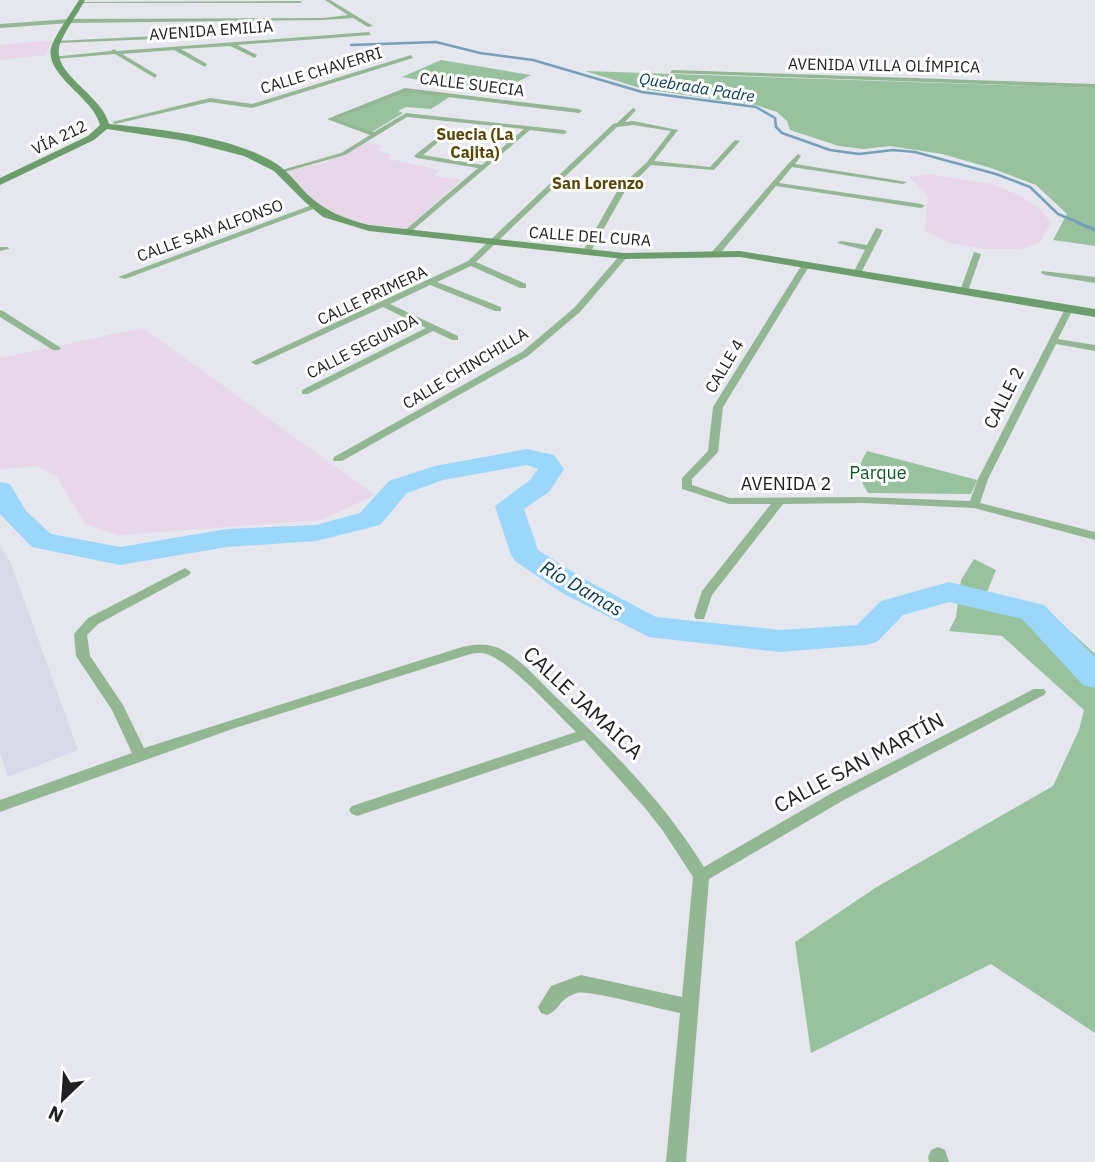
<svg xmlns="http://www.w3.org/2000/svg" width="1095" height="1162" font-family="'IBM Plex Sans',sans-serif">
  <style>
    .built { fill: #d8dae9 }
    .education { fill: #e7d7e9 }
    .green { fill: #97c29d }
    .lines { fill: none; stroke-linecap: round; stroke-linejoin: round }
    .stream-far1 { stroke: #75a0ba; stroke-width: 2.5 }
    .stream { stroke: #75a0ba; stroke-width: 3.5 }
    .river { fill: #9ad7fa; fill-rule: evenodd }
    .street { fill: #94b793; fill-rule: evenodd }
    .secondary { fill: #6b9e6a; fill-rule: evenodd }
    .labels { text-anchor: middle; stroke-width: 6; stroke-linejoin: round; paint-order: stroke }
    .far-street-label { font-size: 16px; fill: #202023; stroke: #fff }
    .far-water-label { font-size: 16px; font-style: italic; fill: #03384f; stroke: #fff }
    .far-neighbourhood-label { font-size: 16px; font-weight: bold; fill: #574604; stroke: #fff }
    .street-label { font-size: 18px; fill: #202023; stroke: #fff }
    .park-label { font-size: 18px; fill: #095825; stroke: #fff }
    .water-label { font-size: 19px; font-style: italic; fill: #03384f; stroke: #fff }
    .near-street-label { font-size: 21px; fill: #202023; stroke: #fff }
  </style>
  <rect width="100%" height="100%" fill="#e5e6ee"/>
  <polygon class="built" points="0,546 10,561 78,750 8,777 0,753"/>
  <g class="education">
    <polygon points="52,40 46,55 0,60 0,45"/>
    <polygon points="365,143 383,145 377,150 392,155 389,159 439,170 434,176 461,180 407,229 353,222 317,204 287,171 327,162"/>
    <polygon points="930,174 992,184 1021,196 1041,210 1051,223 1039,243 1021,249 986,249 950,243 925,231 928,195 909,177"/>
    <polygon points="143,328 375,495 321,520 119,535 85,524 57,477 38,466 0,469 0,358"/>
  </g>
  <g class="green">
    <polygon points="441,60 531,75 495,93 402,77"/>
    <polygon points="585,71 1095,88 1095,246 1053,240 1067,214 1036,185 991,168 942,154 890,146 863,149 839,146 790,130 787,121 777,112 756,105 643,89"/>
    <polygon points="405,91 451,96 431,109 406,107 398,111 403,113 372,132 335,121 335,116"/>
    <path d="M867,451L977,480V481L971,494L868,493C858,477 857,467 867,451Z"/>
    <polygon points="974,559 996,570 987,592 1036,606 1060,622 1095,654 1095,1033 991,964 811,1053 795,942 875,888 1053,786 1079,730 1084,710 1002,636 949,631 956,617 961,580"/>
  </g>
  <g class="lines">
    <polyline class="stream-far1" points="351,45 436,42 480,53 533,60 642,92 756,107 775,118 776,127 782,133 830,150 859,154 893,150 915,152 996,174 1030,187 1058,214 1082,224"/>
    <polyline class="stream" points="1078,223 1095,230"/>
    <polygon class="river" points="527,449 554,455 564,469 549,492 524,509 538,550 584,579 656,617 780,630 857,625 881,601 949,582 1044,605 1095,657 1095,688 1083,685 1022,619 949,602 903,615 877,642 866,645 780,652 649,637 562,593 515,561 511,555 495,506 530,480 538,469 527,465 443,480 407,493 380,525 316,541 227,547 120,565 32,547 0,514 0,482 10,484 26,511 51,534 120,547 227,529 316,525 360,513 389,481 435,466"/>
    <g class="street">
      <polygon points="325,0 330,0 373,26 368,27 353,18 324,20 70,23 0,28 0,24 70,19 324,18 348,15"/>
      <polygon points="302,1 300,3 78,3 80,2"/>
      <polygon points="369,32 371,35 237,45 257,55 255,58 230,46 181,49 207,64 205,67 174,50 122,54 157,75 155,78 115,54 55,59 52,57 111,51 114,49 117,51"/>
      <polygon points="178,35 180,38 58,43 55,41"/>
      <polygon points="411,55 413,58 252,108 210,102 115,124 112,122 210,98 252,104"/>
      <polygon points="672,70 1095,84 1095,88 670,73"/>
      <polygon points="405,88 579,109 582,111 579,113 406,92 336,119 374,132 406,113 564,130 567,132 564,134 530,130 407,235 404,235 404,231 478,168 417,158 414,156 415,155 447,130 449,131 449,133 423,155 482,165 524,129 407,117 345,155 281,173 278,171 341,153 370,135 327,119"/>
      <polygon points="633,108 636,110 625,122 633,121 678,130 654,161 710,167 735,140 740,141 714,170 651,165 625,191 590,253 583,255 582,253 619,188 647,162 671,131 633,125 617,127 476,262 526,284 526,288 520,288 471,266 437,282 501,307 501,311 495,311 430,285 390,304 458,336 458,340 452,340 433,331 308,394 302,394 302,390 426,328 383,307 259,364 256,365 251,362 468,261 613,124 617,123"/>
      <polygon points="798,154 801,156 795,164 907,182 903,184 792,167 779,183 921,204 925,206 921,208 776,186 718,256 712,256 712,252 788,164"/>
      <polygon points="312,205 319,207 125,279 118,277"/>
      <polygon points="876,228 883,230 861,273 854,275 853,273 865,250 837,243 841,241 867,245"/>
      <polygon points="0,247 8,247 9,249 0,251"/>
      <polygon points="974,252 981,254 968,291 961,293 960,291"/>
      <polygon points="621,254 628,256 580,312 528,356 342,461 334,461 333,459 334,457 522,352 574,308"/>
      <polygon points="803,263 810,265 723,407 718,452 692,479 692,485 730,498 862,497 970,501 978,479 1065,309 1069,306 1073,309 1058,339 1095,345 1095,351 1056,344 988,479 980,503 1095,532 1095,540 974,508 862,503 783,504 712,595 704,619 696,619 694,616 702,591 771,504 729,504 682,489 682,478 708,451 713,407"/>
      <polygon points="1042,271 1095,277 1095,283 1045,275 1041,273"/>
      <polygon points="0,310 3,311 61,348 59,350 53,350 0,317"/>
      <path d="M185,568L191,572L189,575L98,624L87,635L90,656L123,705L144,748L459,648C472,644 483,643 496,647C520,657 539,681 557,698C612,750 664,802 704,867L832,793L1034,689H1044L1046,692L1044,695L842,801L709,879L686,1162H666L680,1013C663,1010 587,989 577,993C558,999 560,1010 547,1015L541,1013L538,1007L551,986L581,975L682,997L693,877L663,831L645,808L584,740L357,816L352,814L349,810L352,806L576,732C555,712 514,665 489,655C482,652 474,653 467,655L235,728L0,812V800L132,753L112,710L76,656L74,634L88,618Z"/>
      <polygon points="938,1147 945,1150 949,1162 929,1162 928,1157 931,1150"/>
    </g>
    <path class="secondary" d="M79,0H85C79,12 61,36 59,48C54,75 103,96 109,124C159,129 228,136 272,161C286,169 296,182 307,194C325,211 345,219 369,225L624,253L740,251L1095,309V317L740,257L624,259L369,231L323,217L305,202L274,171L244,156L186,141L107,129L94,140L0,185V178L88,136L100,125C94,98 45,76 51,48C54,36 72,12 79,0Z"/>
  </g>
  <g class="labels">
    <g class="far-street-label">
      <text transform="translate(211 30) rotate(-4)" y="6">AVENIDA EMILIA</text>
      <text transform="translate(884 65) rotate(1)" y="6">AVENIDA VILLA OLÍMPICA</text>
      <text transform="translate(321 70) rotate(-17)" y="6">CALLE CHAVERRI</text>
      <text transform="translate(472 84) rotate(7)" y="6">CALLE SUECIA</text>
      <text transform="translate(59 137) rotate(-26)" y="6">VÍA 212</text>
      <text transform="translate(210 230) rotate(-20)" y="6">CALLE SAN ALFONSO</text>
      <text transform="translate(590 236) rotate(4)" y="6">CALLE DEL CURA</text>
      <text transform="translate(372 295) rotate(-25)" y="6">CALLE PRIMERA</text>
      <text transform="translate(362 346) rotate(-27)" y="6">CALLE SEGUNDA</text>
      <text transform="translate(724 366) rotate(-59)" y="6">CALLE 4</text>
      <text transform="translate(465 368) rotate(-31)" y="6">CALLE CHINCHILLA</text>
    </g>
    <g class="far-water-label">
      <text transform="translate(697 87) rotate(9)" y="6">Quebrada Padre</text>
    </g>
    <g class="far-neighbourhood-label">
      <text x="475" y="140">Suecia (La<tspan x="475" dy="18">Cajita)</tspan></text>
      <text x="598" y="189">San Lorenzo</text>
    </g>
    <g class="street-label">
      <text transform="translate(1004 398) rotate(-63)" y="6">CALLE 2</text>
      <text x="786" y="490">AVENIDA 2</text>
    </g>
    <g class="park-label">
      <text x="878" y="479">Parque</text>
    </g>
    <g class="water-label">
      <text transform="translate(582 588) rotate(30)" y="7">Río Damas</text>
    </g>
    <g class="near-street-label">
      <text transform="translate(583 703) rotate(43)" y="7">CALLE JAMAICA</text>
      <text transform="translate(859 763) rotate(-28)" y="7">CALLE SAN MARTÍN</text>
    </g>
  </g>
  <g transform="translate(63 1099) rotate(205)" stroke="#ffffff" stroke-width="5" paint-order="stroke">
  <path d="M0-5L12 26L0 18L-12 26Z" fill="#202023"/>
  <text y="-10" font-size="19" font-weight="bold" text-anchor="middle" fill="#202023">N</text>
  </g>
</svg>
